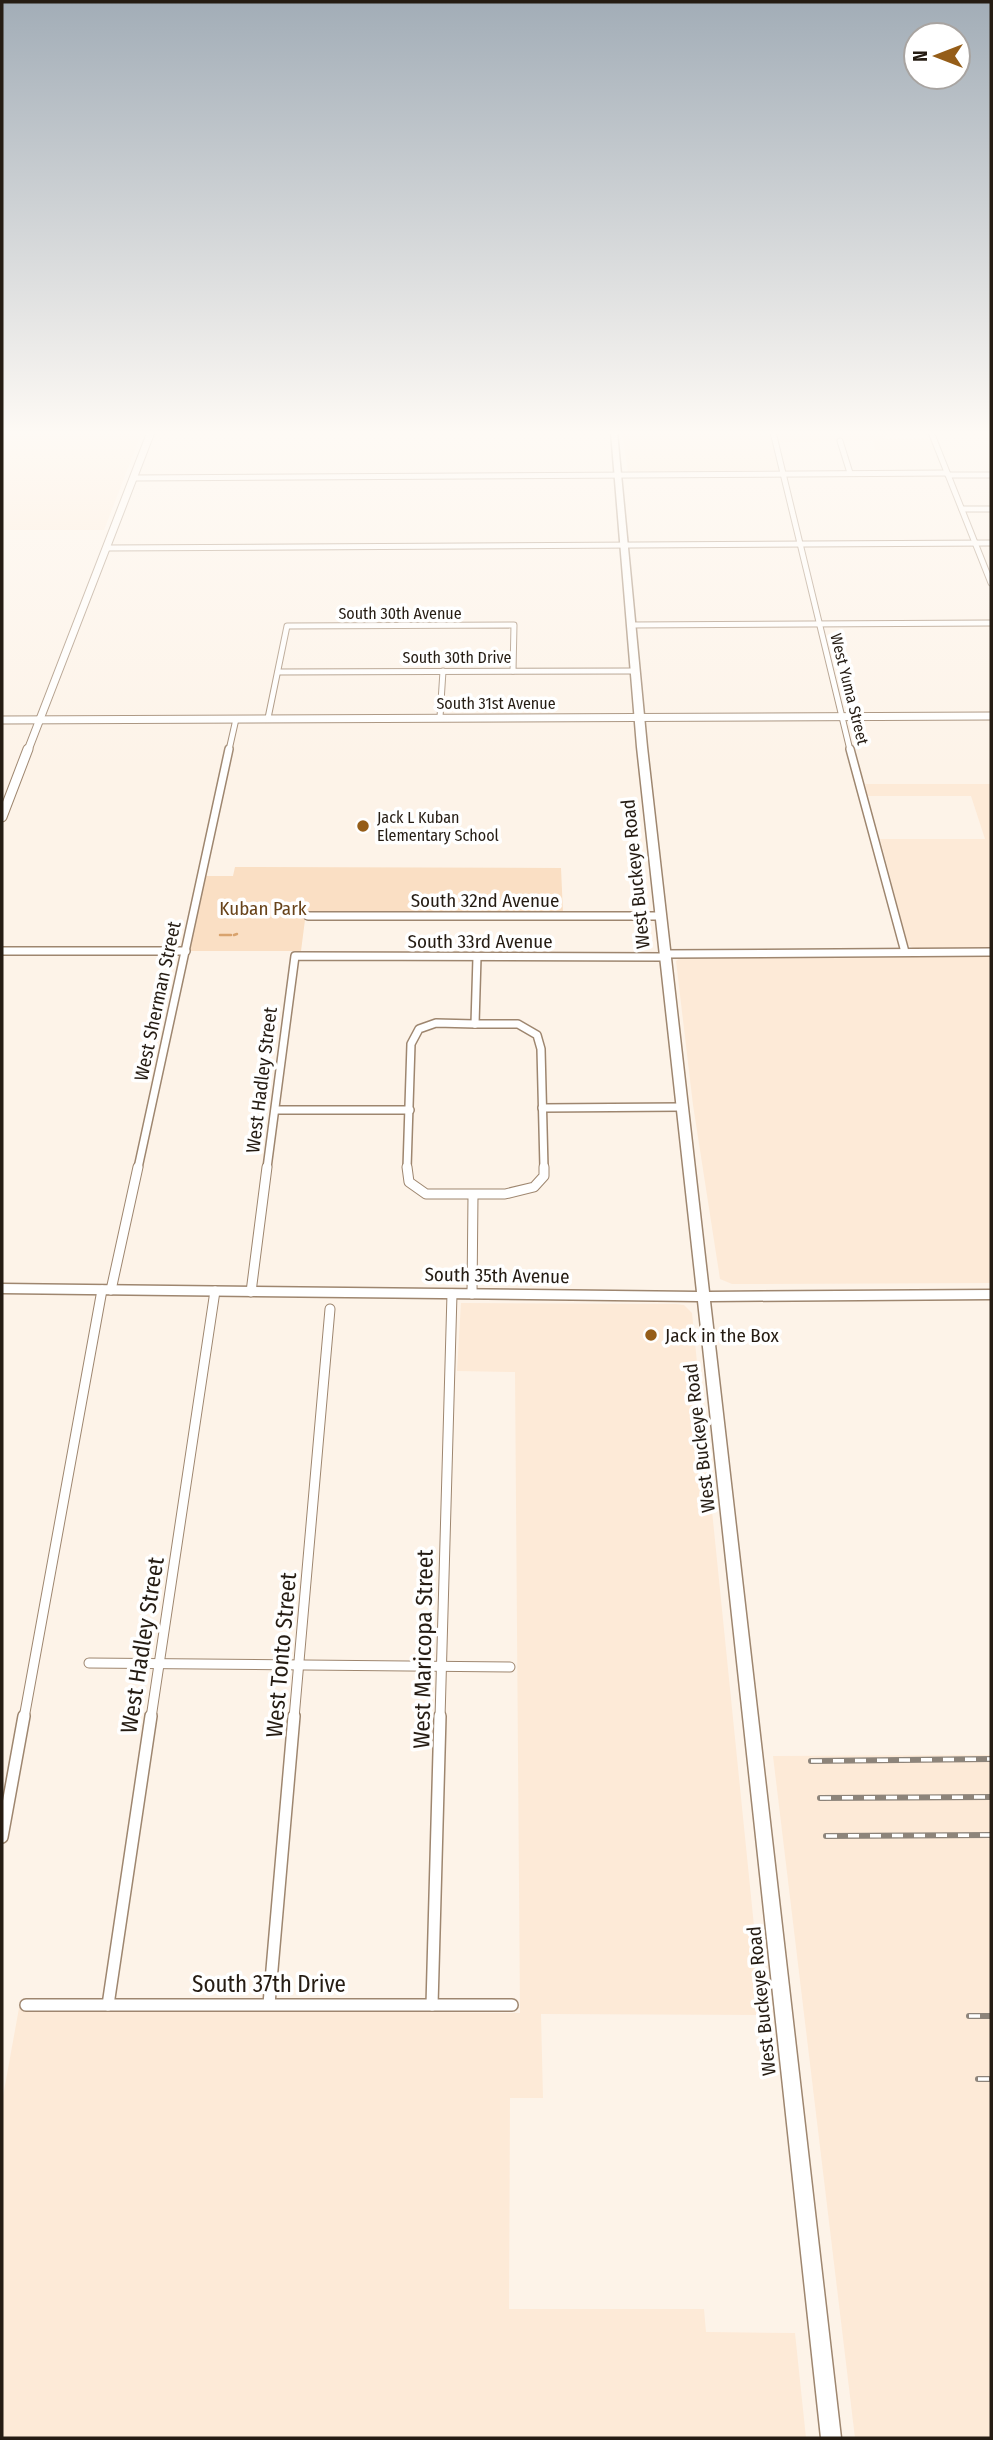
<svg xmlns="http://www.w3.org/2000/svg" width="993" height="2440" font-family="'Fira Sans Condensed',sans-serif">
  <style>
    .built { fill: #fdead7 }
    .green { fill: #fadfc4 }
    .lines { fill: none; stroke-linecap: round; stroke-linejoin: round }
    .stream { stroke: #d9a36d; stroke-width: 2.5 }
    .minor-far3-casing { stroke: #9e866f; stroke-width: 7 }
    .minor-far2-casing { stroke: #9e866f; stroke-width: 10 }
    .minor-far1-casing { stroke: #9e866f; stroke-width: 11 }
    .minor-casing { stroke: #9e866f; stroke-width: 14 }
    .tertiary-far1-casing { stroke: #9e866f; stroke-width: 9 }
    .tertiary-casing { stroke: #9e866f; stroke-width: 11 }
    .secondary-casing { stroke: #9e866f; stroke-width: 3 }
    .minor-far3 { stroke: #fff; stroke-width: 5 }
    .minor-far2 { stroke: #fff; stroke-width: 7 }
    .minor-far1 { stroke: #fff; stroke-width: 9 }
    .minor { stroke: #fff; stroke-width: 11 }
    .tertiary-far1 { stroke: #fff; stroke-width: 7 }
    .tertiary { stroke: #fff; stroke-width: 9 }
    .secondary { fill: #fff; fill-rule: evenodd }
    .rail-casing { stroke: #8d847a; stroke-width: 6 }
    .rail { stroke: #fff; stroke-width: 3.5; stroke-dasharray: 11; stroke-linecap: butt }
    .poi-dot { fill: #955d18; stroke: #fff; stroke-width: 2.5 }
    .labels { text-anchor: middle; stroke-width: 7; stroke-linejoin: round; paint-order: stroke }
    .far-street-label { font-size: 16px; fill: #251c13; stroke: #fff }
    .far-poi-label { font-size: 16px; fill: #251c13; stroke: #fff; text-anchor: start }
    .street-label { font-size: 19px; fill: #251c13; stroke: #fff }
    .park-label { font-size: 19px; fill: #68431a; stroke: #fff }
    .poi-label { font-size: 19px; fill: #251c13; stroke: #fff; text-anchor: start }
    .near-street-label { font-size: 23px; fill: #251c13; stroke: #fff }
  </style>
  <rect width="100%" height="100%" fill="#fdf3e8"/>
  <g class="built">
    <polygon points="2,432 142,432 104,530 2,530"/>
    <polygon points="622,432 770,432 779,470 628,473"/>
    <polygon points="777,432 883,432 886,439 930,439 934,450 876,450 873,441 780,442"/>
    <polygon points="865,784 991,784 991,948 915,949 908,945 880,839 985,839 971,796 868,796"/>
    <polygon points="681,957 991,957 991,1283 732,1284 720,1279 693,1105 676,961"/>
    <polygon points="461,1303 676,1304 684,1305 692,1313 763,2015 541,2014 543,2098 510,2098 509,2309 704,2309 706,2332 795,2333 806,2438 2,2438 2,2102 19,2008 520,2013 515,1372 457,1371"/>
    <polygon points="991,1755 991,2438 855,2438 773,1756"/>
  </g>
  <polygon class="green" points="235,867 561,868 563,913 306,912 301,951 190,951 205,876 233,876"/>
  <g class="lines">
    <g class="stream">
      <polyline points="220,935 231,935"/>
      <polyline points="234,935 237,934"/>
    </g>
    <g class="minor-far3-casing">
      <g id="minor-far3">
        <polyline points="773,432 850,750"/>
        <polyline points="931,432 991,583"/>
        <polyline points="840,441 850,473"/>
        <polyline points="948,475 991,475"/>
        <polyline points="134,478 947,473"/>
        <polyline points="962,509 991,509"/>
        <polyline points="107,548 991,543"/>
        <polyline points="631,625 991,623"/>
        <polyline points="278,672 635,671"/>
        <polyline points="440,717 443,671"/>
        <polyline points="268,718 287,626 514,625 513,671"/>
        <polyline points="229,750 236,719"/>
      </g>
    </g>
    <g class="minor-far2-casing">
      <g id="minor-far2">
        <polyline points="850,749 905,952"/>
        <polyline points="308,916 661,916"/>
        <polyline points="2,951 186,951"/>
        <polyline points="665,954 991,952"/>
        <polyline points="475,1024 518,1024 537,1035 541,1049 544,1168"/>
        <polyline points="475,1024 477,957"/>
        <polyline points="542,1108 682,1107"/>
        <polyline points="276,1110 410,1110"/>
        <polyline points="138,1168 229,749"/>
        <polyline points="267,1168 295,956 665,957"/>
        <polyline points="407,1168 411,1044 419,1029 436,1023 475,1024"/>
      </g>
    </g>
    <g class="minor-far1-casing">
      <g id="minor-far1">
        <polyline points="407,1167 409,1182 426,1194 505,1194 534,1187 544,1176 544,1167"/>
        <polyline points="111,1290 138,1167"/>
        <polyline points="251,1292 267,1167"/>
        <polyline points="472,1294 473,1196"/>
        <polyline points="89,1663 510,1667"/>
        <polyline points="24,1718 102,1290"/>
        <polyline points="151,1718 215,1291"/>
        <polyline points="294,1718 330,1309"/>
        <polyline points="440,1718 452,1294"/>
      </g>
    </g>
    <g class="minor-casing">
      <g id="minor">
        <polyline points="2,1837 24,1716"/>
        <polyline points="269,2004 294,1716"/>
        <polyline points="26,2005 512,2005"/>
        <polyline points="108,2005 151,1716"/>
        <polyline points="432,2005 440,1716"/>
      </g>
    </g>
    <g class="tertiary-far1-casing">
      <g id="tertiary-far1">
        <polyline points="2,720 991,716"/>
        <polyline points="28,750 151,432"/>
      </g>
    </g>
    <g class="tertiary-casing">
      <polyline id="tertiary" points="2,817 28,749"/>
    </g>
    <g class="secondary-casing">
      <polygon id="secondary" points="611,432 617,432 647,747 709,1292 991,1290 991,1299 710,1301 841,2438 821,2438 698,1301 2,1293 2,1284 697,1292 637,747"/>
    </g>
    <use href="#minor-far3" class="minor-far3"/>
    <use href="#minor-far2" class="minor-far2"/>
    <use href="#minor-far1" class="minor-far1"/>
    <use href="#minor" class="minor"/>
    <use href="#tertiary-far1" class="tertiary-far1"/>
    <use href="#tertiary" class="tertiary"/>
    <use href="#secondary" class="secondary"/>
    <g class="rail-casing">
      <g id="rail">
        <polyline points="811,1761 991,1759"/>
        <polyline points="820,1798 991,1797"/>
        <polyline points="826,1836 991,1835"/>
        <polyline points="969,2016 991,2016"/>
        <polyline points="978,2079 991,2079"/>
      </g>
    </g>
    <use href="#rail" class="rail"/>
  </g>
  <linearGradient id="sky" x2="0" y2="1"><stop stop-color="#a2adb7"/><stop offset="0.56" stop-color="#fefaf5"/><stop offset="1" stop-color="#fefaf5" stop-opacity="0"/></linearGradient>
  <rect width="993" height="773" fill="url(#sky)"/>
  <g class="poi-dot">
    <circle cx="363" cy="826" r="7"/>
    <circle cx="651" cy="1335" r="7"/>
  </g>
  <g class="labels">
    <g class="far-street-label">
      <text x="400" y="619">South 30th Avenue</text>
      <text x="457" y="663">South 30th Drive</text>
      <text transform="translate(850 689) rotate(76)" y="6">West Yuma Street</text>
      <text x="496" y="709">South 31st Avenue</text>
    </g>
    <g class="far-poi-label">
      <text x="377" y="823">Jack L Kuban<tspan x="377" dy="18">Elementary School</tspan></text>
    </g>
    <g class="street-label">
      <text transform="translate(635 874) rotate(-96)" y="7">West Buckeye Road</text>
      <text x="485" y="907">South 32nd Avenue</text>
      <text x="480" y="948">South 33rd Avenue</text>
      <text transform="translate(157 1001) rotate(-78)" y="7">West Sherman Street</text>
      <text transform="translate(261 1080) rotate(-83)" y="7">West Hadley Street</text>
      <text transform="translate(497 1275) rotate(1)" y="7">South 35th Avenue</text>
      <text transform="translate(699 1438) rotate(-97)" y="7">West Buckeye Road</text>
      <text transform="translate(761 2001) rotate(-96)" y="7">West Buckeye Road</text>
    </g>
    <g class="park-label">
      <text x="263" y="915">Kuban Park</text>
    </g>
    <g class="poi-label">
      <text x="665" y="1342">Jack in the Box</text>
    </g>
    <g class="near-street-label">
      <text transform="translate(142 1645) rotate(-81)" y="8">West Hadley Street</text>
      <text transform="translate(423 1649) rotate(-89)" y="8">West Maricopa Street</text>
      <text transform="translate(281 1655) rotate(-85)" y="8">West Tonto Street</text>
      <text x="269" y="1992">South 37th Drive</text>
    </g>
  </g>
  <rect width="993" height="2440" fill="none" stroke="#251c13" stroke-width="7"/>
  <g transform="translate(937 56) rotate(270)"><circle r="33" fill="#ffffff" stroke="#a8a4a1" stroke-width="2"/>
  <path d="M0-5L12 26L0 18L-12 26Z" fill="#955d18"/>
  <text y="-10" font-size="19" font-weight="bold" text-anchor="middle" fill="#251c13">N</text>
  </g>
</svg>
